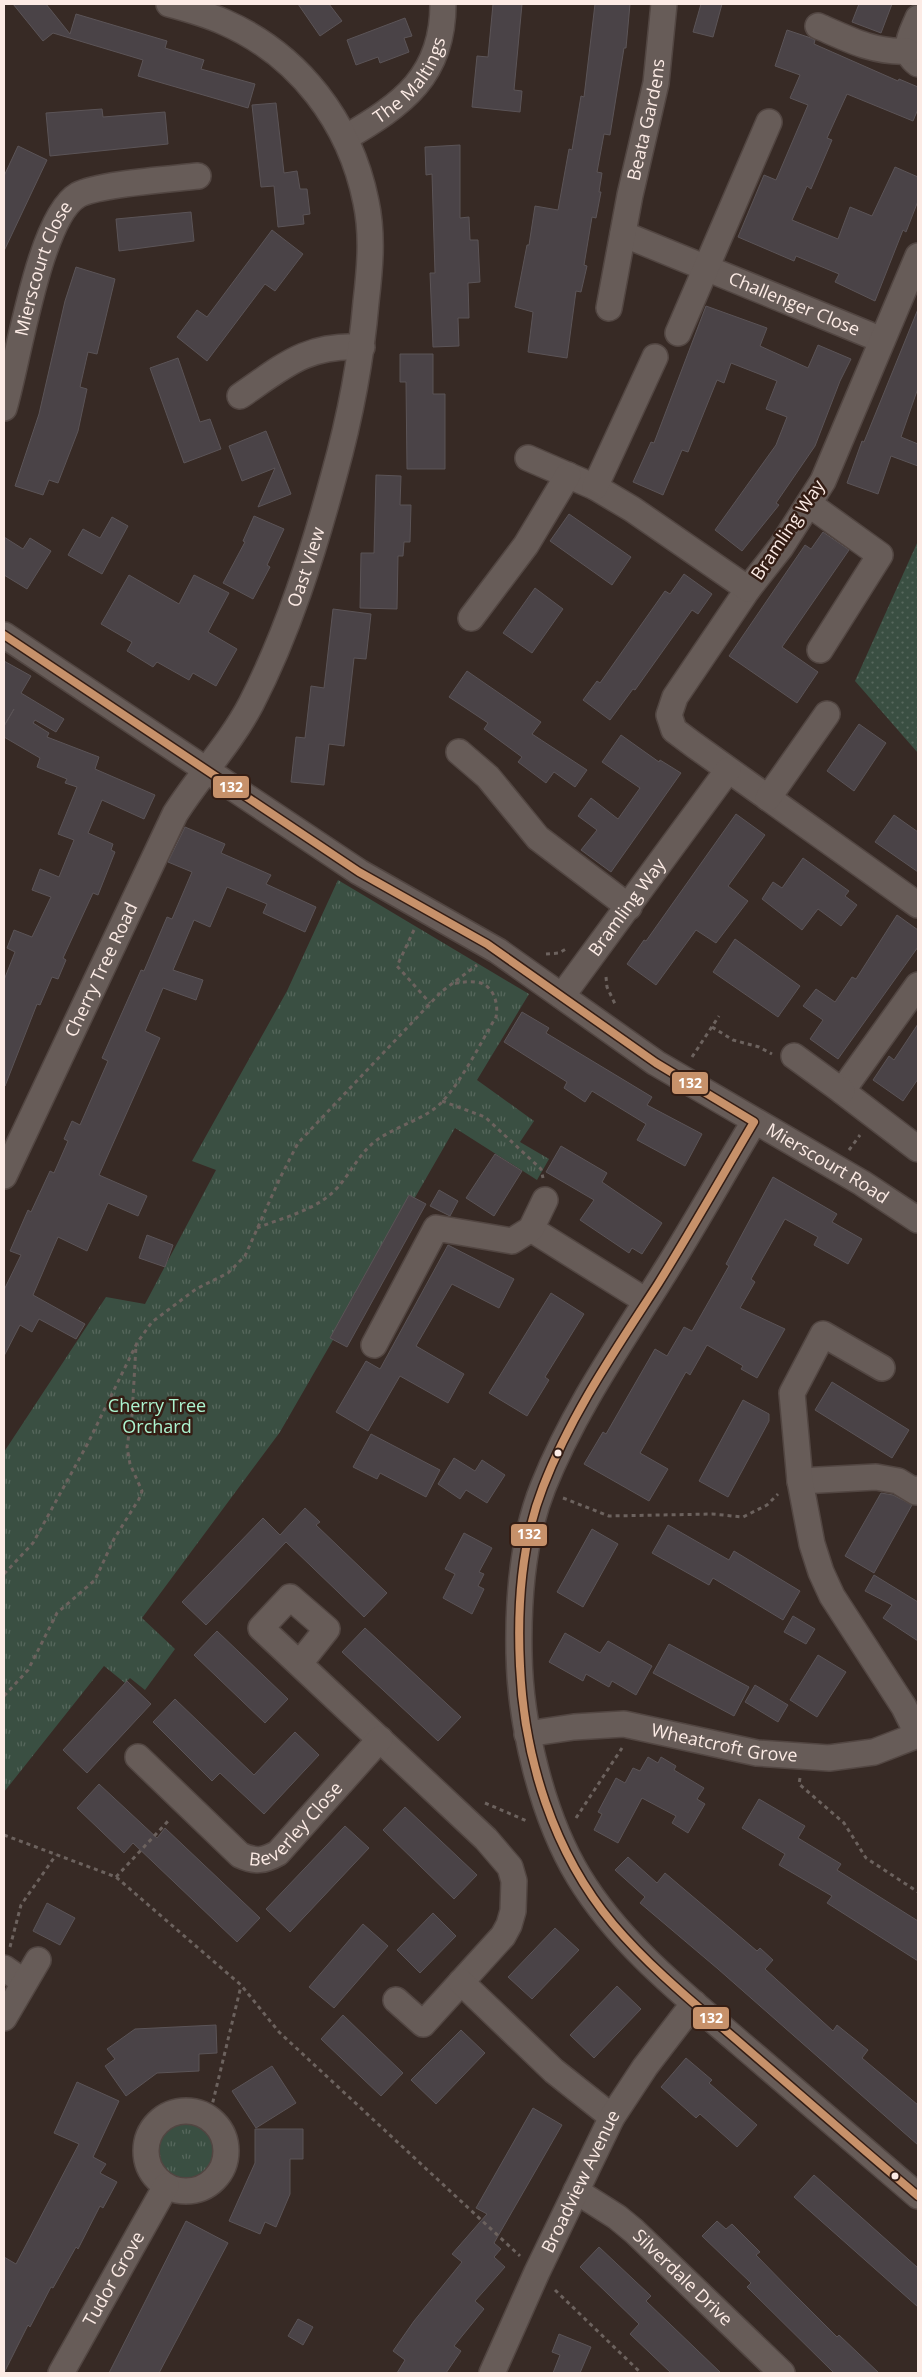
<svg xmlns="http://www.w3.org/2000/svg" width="922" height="2377" font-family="'Open Sans',sans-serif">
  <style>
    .grass { fill: url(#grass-dots) }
    .park { fill: url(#park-tufts) }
    .building { fill: #4a4347; stroke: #5b5457 }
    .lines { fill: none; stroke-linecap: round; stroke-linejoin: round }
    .minor-casing { stroke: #524642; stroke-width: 28 }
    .path { stroke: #6c625e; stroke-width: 3; stroke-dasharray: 4 4; stroke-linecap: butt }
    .minor { stroke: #675c58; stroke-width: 25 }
    .bus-1-casing { stroke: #341d14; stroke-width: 11 }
    .bus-1 { stroke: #c7916a; stroke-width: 8 }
    .bus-dot { fill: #fcebe5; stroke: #341d14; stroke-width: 2 }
    .labels { text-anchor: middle; stroke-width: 5; stroke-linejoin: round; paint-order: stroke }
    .street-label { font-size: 18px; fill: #fcebe5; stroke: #341d14 }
    .park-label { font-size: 18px; fill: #acf4d0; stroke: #341d14 }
    .line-badge { stroke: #341d14; stroke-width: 2 }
    .badge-label { font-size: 14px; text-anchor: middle; font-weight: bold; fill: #fff }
  </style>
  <defs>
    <pattern id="grass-dots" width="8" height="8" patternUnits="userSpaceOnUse" patternTransform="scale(1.25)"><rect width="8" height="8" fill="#3a4f42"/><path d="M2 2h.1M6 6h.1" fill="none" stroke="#57685d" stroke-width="1.8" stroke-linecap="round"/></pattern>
    <pattern id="park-tufts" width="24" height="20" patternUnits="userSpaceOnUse" patternTransform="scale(1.25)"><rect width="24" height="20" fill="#3a4f42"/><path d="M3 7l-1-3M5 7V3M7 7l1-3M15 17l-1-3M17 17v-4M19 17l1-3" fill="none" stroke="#57685d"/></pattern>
  </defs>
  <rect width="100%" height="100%" fill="#372a25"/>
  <polygon class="grass" points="918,541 918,753 855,681"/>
  <g class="park">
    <polygon points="338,880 529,994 477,1080 534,1121 520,1142 549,1159 537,1180 455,1128 280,1432 142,1618 175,1649 145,1690 130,1678 125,1683 104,1666 4,1792 4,1452 106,1297 145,1304 216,1170 192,1161 287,991"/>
    <circle cx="184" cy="2151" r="30"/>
  </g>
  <g class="building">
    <polygon points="13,4 46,4 70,34 76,14 167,41 165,48 204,60 201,69 255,84 248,108 138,76 143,60 53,33 43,41"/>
    <polygon points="298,4 329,4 342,21 320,36"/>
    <polygon points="493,4 522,4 514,90 522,91 520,112 472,107 477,56 488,57"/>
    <polygon points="595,4 630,4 626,48 624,48 610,135 604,134 597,172 602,173 599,192 601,192 596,218 592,217 584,265 587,266 581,292 576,291 567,358 528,352 533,312 515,307 527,245 529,245 535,206 558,210 569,149 572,150 581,96 584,97"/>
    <polygon points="701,4 722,4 713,37 693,32"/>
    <polygon points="859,4 892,4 881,33 852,22"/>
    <polygon points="405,18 412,36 404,38 409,52 380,63 378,57 356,65 347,40"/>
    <polygon points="787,30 811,38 815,40 814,44 898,81 899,79 918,87 918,109 913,121 847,94 827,138 832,140 811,189 807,186 792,220 838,239 850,207 872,216 895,167 918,177 918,201 906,232 903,230 875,301 835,282 839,274 796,256 794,261 738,237 764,175 776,180 808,105 790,98 800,75 775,66"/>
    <polygon points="276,103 284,173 297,171 300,189 307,189 310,214 303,215 304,224 278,227 274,186 261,187 252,105"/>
    <polygon points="102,109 103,117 165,112 168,144 50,156 46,113"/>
    <polygon points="460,145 460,218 469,217 470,240 478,240 480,282 468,283 469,318 458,318 459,346 433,347 430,273 435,273 432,174 426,175 425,147"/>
    <polygon points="18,146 47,160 4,251 4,176"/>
    <polygon points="191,212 194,241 119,251 116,219"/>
    <polygon points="272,230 303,254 275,291 265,284 207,361 177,337 197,310 207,317"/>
    <polygon points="76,267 115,279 97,354 88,352 80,387 87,389 78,431 58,483 49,480 43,495 15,486 39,414 65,301"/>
    <polygon points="706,306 767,328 760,346 808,368 818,345 851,359 840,381 815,446 776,503 779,505 742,551 715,530 776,445 787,417 766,409 777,381 731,363 724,383 717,380 688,452 682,450 663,495 633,482 651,442 654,443"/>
    <polygon points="918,309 918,388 901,437 918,444 918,466 891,456 878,494 847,483 862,441 864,442"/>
    <polygon points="400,354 433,354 433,394 445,394 445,469 407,469 406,382 400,382"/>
    <polygon points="178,358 200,422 210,419 221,449 184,463 150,368"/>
    <polygon points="266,431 291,494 258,507 275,468 242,481 229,446"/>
    <polygon points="376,475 401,476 400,505 411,505 410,542 404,542 403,556 398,556 397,609 360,608 361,553 374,553"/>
    <polygon points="569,514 631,557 612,585 550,541"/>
    <polygon points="254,516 284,529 267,565 270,567 253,599 223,583 245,542 243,541"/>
    <polygon points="112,517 128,526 102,574 68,555 83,529 100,538"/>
    <polygon points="823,532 849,550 782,647 818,672 797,703 729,656 805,545 811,549"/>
    <polygon points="4,537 23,549 30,538 51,551 27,589 4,575"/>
    <polygon points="684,574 712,594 698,614 692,610 635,690 633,689 610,720 583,700 597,681 600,683 665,591 670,594"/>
    <polygon points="129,575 179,604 194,575 229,593 208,632 237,649 216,686 193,673 189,680 157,662 153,667 127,651 132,642 101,624"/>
    <polygon points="535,588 563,609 532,653 503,633"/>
    <polygon points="333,609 371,614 366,659 354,658 344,746 329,744 324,785 291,782 296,737 305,738 311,686 324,688"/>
    <polygon points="4,661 31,676 21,693 64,719 56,732 35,720 33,723 49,733 47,737 99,757 95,769 155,795 144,819 102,800 88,833 113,844 111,850 115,852 98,895 93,893 63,958 66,960 58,979 52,977 40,1005 37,1004 5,1086 4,980 15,952 7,948 14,930 32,937 51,897 32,890 40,869 59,877 74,840 58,834 77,787 65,783 67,779 37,767 40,758 4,737 4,726 14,709 4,726"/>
    <polygon points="467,671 541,722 532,734 587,770 575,787 554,772 546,783 518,762 522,757 484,729 488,723 449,697"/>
    <polygon points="859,724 886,743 854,791 827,771"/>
    <polygon points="621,735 659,762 660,760 681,773 611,872 581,850 597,830 578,816 591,798 618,819 640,788 602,762"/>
    <polygon points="736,814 765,835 728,886 748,901 716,943 696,930 656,985 627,964 644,940 646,941"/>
    <polygon points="894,815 918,832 918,872 875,842"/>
    <polygon points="185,827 225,844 221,853 271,875 266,884 316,907 305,932 263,913 267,904 227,887 210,927 194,920 173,970 203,980 196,1000 163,988 145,1031 160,1038 99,1175 147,1196 138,1216 108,1203 87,1251 58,1237 33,1295 85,1324 76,1339 39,1319 32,1332 20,1325 4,1356 4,1290 21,1255 10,1251 28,1210 31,1212 50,1171 54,1173 68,1141 64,1139 72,1121 80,1125 108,1061 102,1058 117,1024 141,970 144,971 167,917 172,919 192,872 168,862"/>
    <polygon points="803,858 849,891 845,896 857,905 841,926 818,909 802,930 762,899 773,882 782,888"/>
    <polygon points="897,915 918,930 918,947 838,1059 810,1039 823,1020 803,1006 816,989 835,1002 852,977 856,979"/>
    <polygon points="735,939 800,986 778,1017 713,972"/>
    <polygon points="522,1012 549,1028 546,1033 652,1097 647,1105 702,1134 685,1166 637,1140 646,1124 592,1091 585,1102 564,1088 567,1082 504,1042"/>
    <polygon points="918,1024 918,1079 903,1101 873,1080 889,1056 894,1060"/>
    <polygon points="561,1146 607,1173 602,1182 662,1223 642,1254 632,1248 629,1253 580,1220 594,1200 546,1172"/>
    <polygon points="495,1154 522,1171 494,1216 466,1198"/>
    <polygon points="773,1177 837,1214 832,1222 862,1239 848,1264 814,1245 818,1237 785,1219 751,1279 755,1282 740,1308 785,1329 757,1378 741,1369 743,1366 707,1345 690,1375 686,1372 640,1453 668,1469 649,1501 584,1464 603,1432 606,1434 655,1349 667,1356 684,1327 692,1331 729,1266 726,1264"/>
    <polygon points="439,1190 458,1201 450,1216 430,1206"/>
    <polygon points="409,1195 426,1204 347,1347 330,1338"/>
    <polygon points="147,1235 173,1245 165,1267 139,1258"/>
    <polygon points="448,1245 514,1279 499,1308 452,1284 416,1346 464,1374 448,1403 400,1376 368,1431 336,1412 366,1361 380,1369"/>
    <polygon points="551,1293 584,1314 545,1377 549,1380 527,1416 489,1393"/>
    <polygon points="832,1382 909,1430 892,1458 815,1410"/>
    <polygon points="743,1400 769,1414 769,1421 728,1497 699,1481"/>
    <polygon points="371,1434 440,1470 426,1497 380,1473 377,1479 353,1467"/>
    <polygon points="454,1458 475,1471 482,1460 505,1475 487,1503 466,1490 460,1499 438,1484"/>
    <polygon points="881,1493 893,1495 912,1505 874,1573 845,1556"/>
    <polygon points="305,1508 320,1522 316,1525 387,1593 364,1617 286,1542 206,1625 182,1602 263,1518 280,1535"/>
    <polygon points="668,1525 729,1560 734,1551 800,1591 783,1620 713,1578 709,1585 652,1553"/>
    <polygon points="592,1529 618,1544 583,1607 557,1592"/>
    <polygon points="464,1533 492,1548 479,1572 484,1574 478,1586 484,1589 472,1614 443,1598 455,1574 445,1569"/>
    <polygon points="874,1575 918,1602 918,1641 883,1618 892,1605 865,1591"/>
    <polygon points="793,1616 815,1629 806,1644 784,1632"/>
    <polygon points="365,1628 461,1717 438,1741 342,1652"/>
    <polygon points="217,1631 288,1699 265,1723 194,1655"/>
    <polygon points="565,1633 600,1653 608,1641 652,1666 636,1695 612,1681 609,1687 586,1674 583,1681 549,1662"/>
    <polygon points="669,1644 749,1687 734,1716 653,1673"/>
    <polygon points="818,1655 846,1672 817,1717 790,1700"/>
    <polygon points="127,1681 151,1704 87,1773 63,1750"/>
    <polygon points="755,1685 788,1705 778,1722 745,1702"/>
    <polygon points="175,1699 254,1775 295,1732 319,1755 264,1814 220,1773 212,1781 153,1722"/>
    <polygon points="648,1757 658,1763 661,1757 676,1766 674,1770 704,1788 697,1799 705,1804 688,1833 672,1823 676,1816 642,1798 618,1843 594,1830 602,1814 598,1812 616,1778 625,1783 633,1768 640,1771"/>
    <polygon points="99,1784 157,1838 165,1828 260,1918 237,1942 133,1843 124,1853 77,1808"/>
    <polygon points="759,1799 805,1826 798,1838 841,1864 837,1870 918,1921 918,1961 827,1903 832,1896 779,1865 785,1854 742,1828"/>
    <polygon points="405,1807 477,1875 454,1899 383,1830"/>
    <polygon points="345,1826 369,1848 290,1932 266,1909"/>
    <polygon points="628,1857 657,1883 665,1873 757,1951 760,1948 773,1960 765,1969 833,2031 837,2025 868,2050 862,2058 918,2105 918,2145 718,1969 640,1903 645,1897 615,1870"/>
    <polygon points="47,1903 75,1918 60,1945 33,1931"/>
    <polygon points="433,1913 456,1936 420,1973 397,1950"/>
    <polygon points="363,1924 388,1946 334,2008 309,1987"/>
    <polygon points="555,1928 579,1950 532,1999 508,1977"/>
    <polygon points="617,1986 641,2009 594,2058 570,2035"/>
    <polygon points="343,2015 403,2073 381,2096 321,2039"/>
    <polygon points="216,2025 217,2053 199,2054 199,2071 157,2073 126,2096 105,2066 115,2059 107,2049 135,2029"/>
    <polygon points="461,2030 485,2053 436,2104 411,2080"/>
    <polygon points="686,2058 712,2080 709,2083 757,2125 737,2147 700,2114 696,2118 661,2087"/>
    <polygon points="272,2066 296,2103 256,2128 232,2091"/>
    <polygon points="77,2082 119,2101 93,2157 106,2164 100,2173 117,2182 103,2208 100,2206 78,2249 76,2247 53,2288 51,2287 30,2327 28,2325 4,2373 4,2257 16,2264 79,2144 54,2133"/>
    <polygon points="533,2108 562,2125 494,2243 501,2249 494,2257 505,2267 475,2301 484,2309 454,2346 461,2351 446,2373 397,2373 405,2360 393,2351 414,2321 462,2262 452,2254 487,2214 476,2208"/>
    <polygon points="255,2129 303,2129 303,2159 290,2159 290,2194 276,2227 265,2222 260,2234 229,2221 255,2163"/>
    <polygon points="814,2175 918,2268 918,2307 794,2197"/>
    <polygon points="186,2221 228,2243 159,2373 109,2373"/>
    <polygon points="717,2221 726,2229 732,2224 760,2252 756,2255 795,2295 837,2337 839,2335 879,2373 834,2373 747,2287 751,2283 702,2236"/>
    <polygon points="599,2247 651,2296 646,2301 721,2373 671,2373 630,2334 639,2324 580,2267"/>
    <polygon points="298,2319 313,2327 303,2345 288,2336"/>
    <polygon points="559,2334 591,2347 580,2373 553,2373 560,2355 552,2352"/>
  </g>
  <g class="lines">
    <g class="minor-casing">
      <g id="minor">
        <path d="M918,18C911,35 900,51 918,64"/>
        <path d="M818,26C848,39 874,53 907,51"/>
        <path id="s1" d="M345,138C403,104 443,76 443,4"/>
        <path id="s2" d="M623,234L882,340"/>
        <polyline points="918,256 823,481 781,547 748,589 675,697 669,715 674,730 694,745 918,905"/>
        <path id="s3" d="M609,308L630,195L656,83L664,4"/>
        <polyline points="678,333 769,122"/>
        <path d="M240,396C284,366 306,344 362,347"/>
        <path id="s4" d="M4,408C18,363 39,217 78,195C97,184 172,179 198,176"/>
        <polyline points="528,458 595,487 632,509 748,589"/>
        <polyline points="595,487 655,357"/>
        <polyline points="809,504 880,555 820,650"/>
        <polyline points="471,618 526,545 568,475"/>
        <path id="s5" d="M4,635L359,872L498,951L656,1063L862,1183L918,1220"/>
        <polyline points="459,752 488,777 538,838 629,907"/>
        <polyline points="768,798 827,714"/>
        <polyline points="918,985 842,1091 918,1149"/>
        <path id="s6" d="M562,996L728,770"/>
        <polyline points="794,1056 842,1091"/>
        <path d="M754,1122C725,1170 698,1219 668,1267C624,1338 574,1409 543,1487C523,1537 518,1599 519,1653C520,1724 542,1816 579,1877C619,1943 683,1994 741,2044C800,2095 859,2146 918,2196"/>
        <path id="s7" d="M4,1176L175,814C199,776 230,744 251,704C288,632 313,553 334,475C350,418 361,361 366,302C370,268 373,235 366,202C350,122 299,55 224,22C206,14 188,9 169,4"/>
        <polyline points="531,1229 646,1301"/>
        <polyline points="374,1345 436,1228 512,1241 531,1229 545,1200"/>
        <polyline points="800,1481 876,1477 898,1481 916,1492 918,1489"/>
        <polyline points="300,1663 327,1629 290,1597 261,1628 486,1839 510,1867 514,1881 513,1911 509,1925 503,1936 423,2024 396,2000"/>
        <path id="s8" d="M527,1734L574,1727L624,1724L757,1753L829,1758L874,1752L918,1735L904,1707L832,1596L821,1572L812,1544L800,1481L792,1393L823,1334L882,1368"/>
        <path id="s9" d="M138,1757L240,1855C255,1862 264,1861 278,1853L380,1739"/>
        <polyline points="4,1968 24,1982"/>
        <polyline points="461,1982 554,2071 612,2117"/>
        <polyline points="4,2018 38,1960"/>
        <circle cx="186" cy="2151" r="40"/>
        <path id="s10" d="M576,2191L617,2217L634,2231L782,2373"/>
        <path id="s11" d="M61,2373L166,2186"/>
        <path id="s12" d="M492,2373L537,2272L612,2117L645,2067L694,2003"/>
      </g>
    </g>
    <g class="path">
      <polyline points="414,930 397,966 430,1003"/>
      <polyline points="546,954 559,953 566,949"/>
      <polyline points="606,977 607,987 615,1004"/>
      <polyline points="712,1027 733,1040 759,1047 772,1054"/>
      <polyline points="692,1057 719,1016"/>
      <polyline points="442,1101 485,1117 541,1169 543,1178"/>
      <polyline points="849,1150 860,1135"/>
      <path d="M257,1228C284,1217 318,1210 338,1187C352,1171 360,1152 377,1140C395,1127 416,1122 434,1109C456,1093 481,1042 496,1017C499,1003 493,983 475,982C467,981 459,983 451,984"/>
      <polyline points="563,1498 609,1516 712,1514 743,1517 767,1505 778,1494"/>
      <polyline points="4,1574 33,1543 88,1443 137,1343 152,1322 196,1289 228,1273 245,1256 279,1180 298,1143 441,992 477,965"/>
      <polyline points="4,1696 28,1670 57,1613 95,1580 114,1539 139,1499 142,1491 130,1464 127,1447 132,1415 136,1346"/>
      <polyline points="800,1778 799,1784 844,1823 866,1858 918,1892"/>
      <polyline points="485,1803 527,1821"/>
      <polyline points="576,1818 622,1748"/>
      <polyline points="4,1835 116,1877 241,1985 279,2032 520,2256"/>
      <polyline points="116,1877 170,1819"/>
      <polyline points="10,1947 21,1905 56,1855"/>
      <polyline points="209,2118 241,1986"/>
      <polyline points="555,2290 641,2373"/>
    </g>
    <use href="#minor" class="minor"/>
    <g class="bus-1-casing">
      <path id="bus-1" d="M4,635L359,872L487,944L656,1063L754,1122C722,1176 691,1231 658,1284C616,1349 571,1414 543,1487C521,1543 517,1606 520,1666C524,1758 553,1852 613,1924C652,1970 700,2008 746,2048C803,2097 860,2147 918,2196"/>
    </g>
    <use href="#bus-1" class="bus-1"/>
  </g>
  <g class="bus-dot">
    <circle cx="558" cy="1453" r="4.5"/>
    <circle cx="895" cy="2176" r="4.5"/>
  </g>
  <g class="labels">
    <g class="street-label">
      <text dy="6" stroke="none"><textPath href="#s1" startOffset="89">The Maltings</textPath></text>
      <text dy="6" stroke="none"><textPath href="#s3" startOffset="192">Beata Gardens</textPath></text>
      <text dy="6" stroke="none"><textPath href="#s4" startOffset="145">Mierscourt Close</textPath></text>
      <text dy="6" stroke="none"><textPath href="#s2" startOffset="185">Challenger Close</textPath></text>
      <text transform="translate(788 530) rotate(-56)" y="6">Bramling Way</text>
      <text dy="6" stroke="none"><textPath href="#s7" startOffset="682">Oast View</textPath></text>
      <text dy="6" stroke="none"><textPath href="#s6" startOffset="110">Bramling Way</textPath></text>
      <text dy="6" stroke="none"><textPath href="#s7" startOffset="228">Cherry Tree Road</textPath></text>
      <text dy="6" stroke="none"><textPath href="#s5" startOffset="979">Mierscourt Road</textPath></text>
      <text dy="6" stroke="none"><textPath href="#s8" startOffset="200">Wheatcroft Grove</textPath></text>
      <text dy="6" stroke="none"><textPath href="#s9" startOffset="212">Beverley Close</textPath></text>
      <text dy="6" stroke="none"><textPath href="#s12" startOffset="211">Broadview Avenue</textPath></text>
      <text dy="6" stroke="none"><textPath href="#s10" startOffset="138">Silverdale Drive</textPath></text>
      <text dy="6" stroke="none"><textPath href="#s11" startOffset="108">Tudor Grove</textPath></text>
    </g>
    <g class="park-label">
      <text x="157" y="1412">Cherry Tree<tspan x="157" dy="21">Orchard</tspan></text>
    </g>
  </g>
  <g class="line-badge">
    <rect x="212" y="775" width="38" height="24" rx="5" fill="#c7916a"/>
    <rect x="671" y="1071" width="38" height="24" rx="5" fill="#c7916a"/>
    <rect x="510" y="1523" width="38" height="24" rx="5" fill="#c7916a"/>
    <rect x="692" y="2006" width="38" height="24" rx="5" fill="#c7916a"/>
  </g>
  <g class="badge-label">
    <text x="231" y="792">132</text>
    <text x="690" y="1088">132</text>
    <text x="529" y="1539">132</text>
    <text x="711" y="2023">132</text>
  </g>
  <rect width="922" height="2377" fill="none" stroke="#fcebe5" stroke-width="10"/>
</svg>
